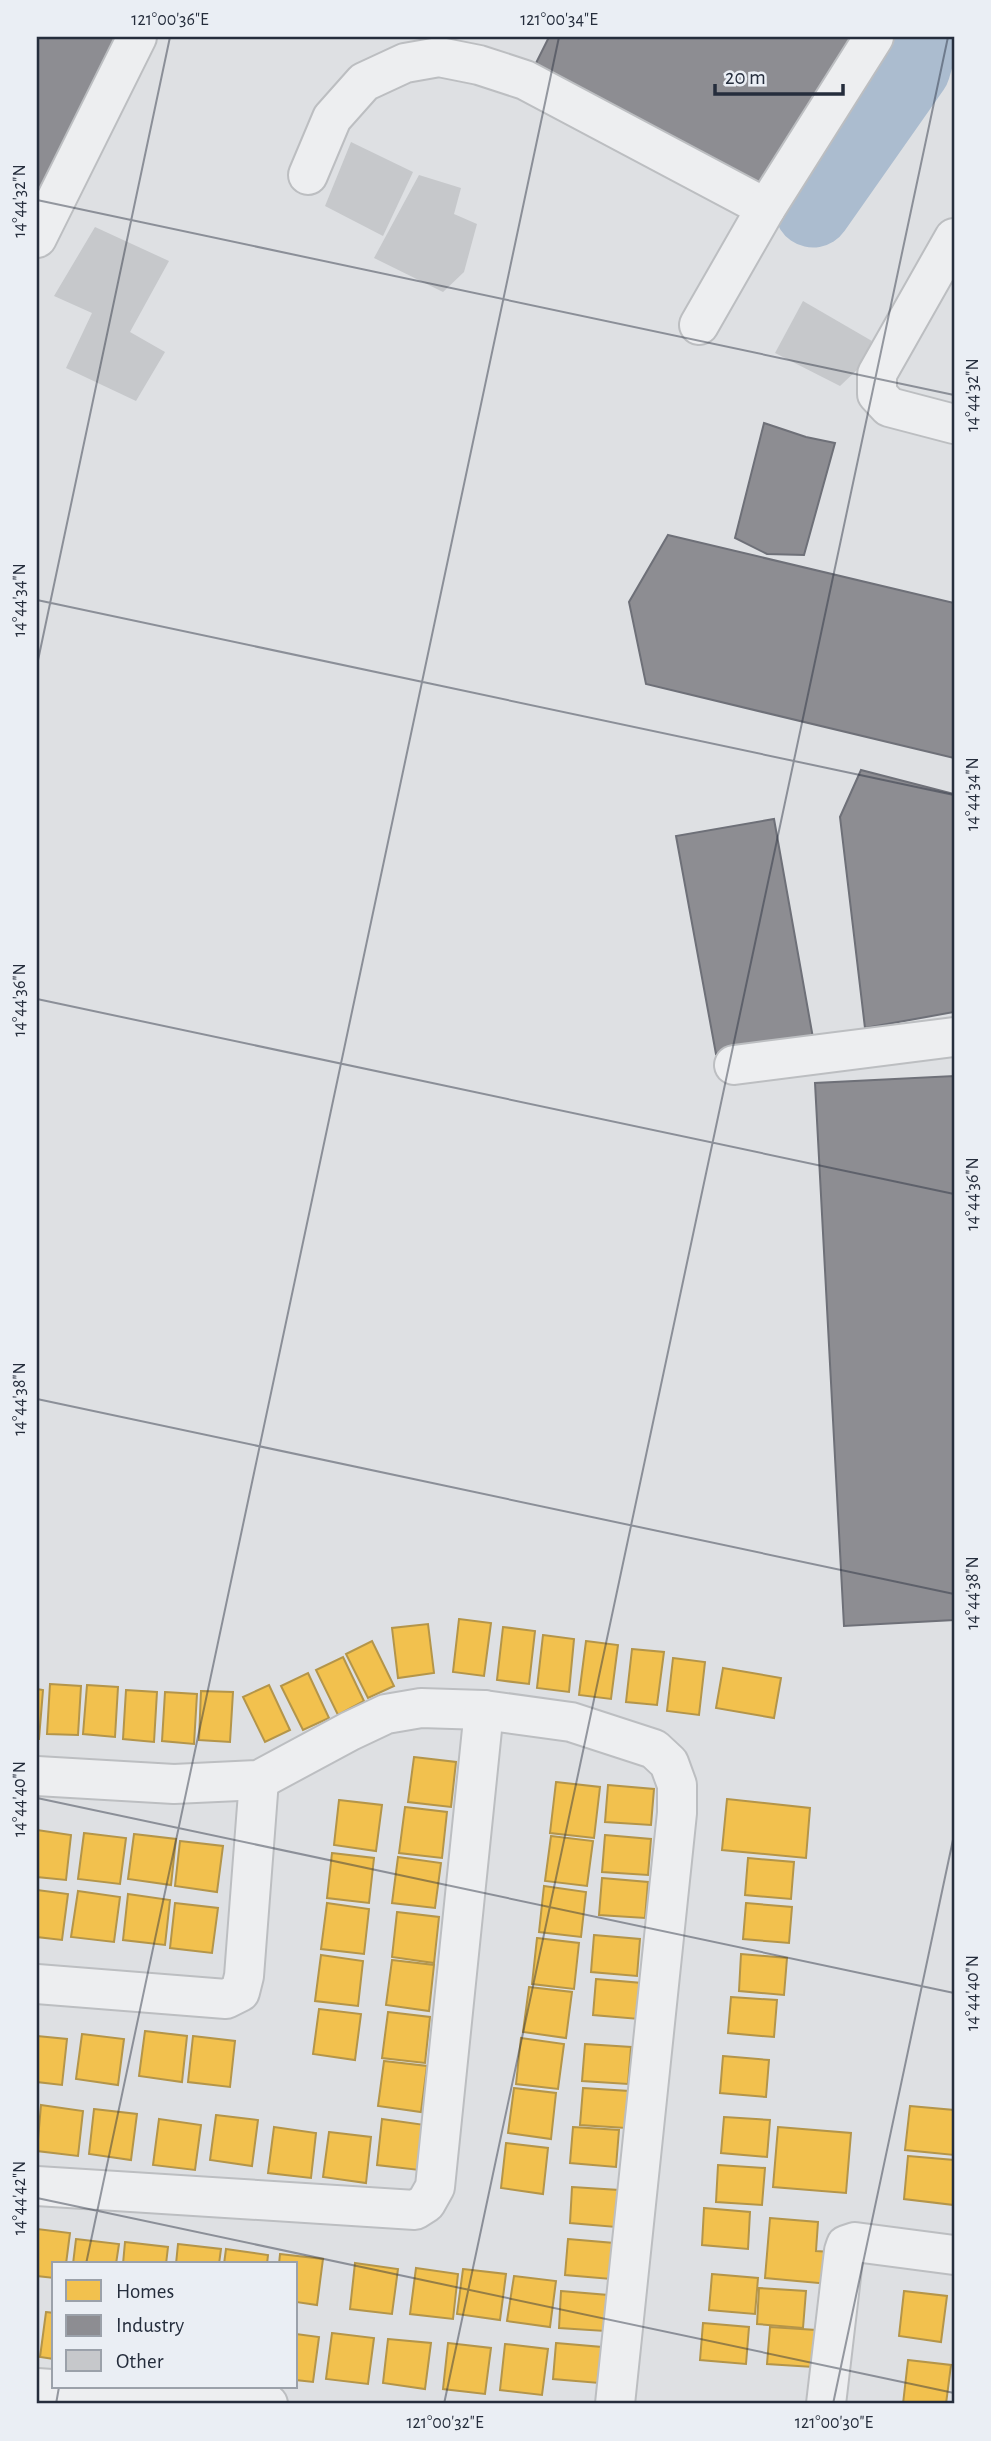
<svg xmlns="http://www.w3.org/2000/svg" width="991" height="2441" font-family="'Alegreya Sans',sans-serif">
  <style>
    .homes { fill: #f2c14e; stroke: #b49549; stroke-width: 2 }
    .industry { fill: #8d8d92; stroke: #6e7078; stroke-width: 2 }
    .lines { fill: none; stroke-linecap: round; stroke-linejoin: round }
    .river { stroke: #abbccf; stroke-width: 77 }
    .building { fill: #c6c8cb }
    .minor-casing { stroke: #bcbec1; stroke-width: 42 }
    .minor { stroke: #edeef0; stroke-width: 38 }
    .ticks { fill: none; stroke: #252d3c; stroke-width: 2; stroke-opacity: 0.45 }
    .neatline { fill: none; stroke: #252d3c; stroke-width: 2.5 }
    .ticks-label { font-size: 18px; text-anchor: middle; fill: #252d3c }
  </style>
  <rect width="100%" height="100%" fill="#dee0e3"/>
  <g class="homes">
    <polygon points="459,1619 491,1623 484,1676 453,1672"/>
    <polygon points="428,1624 434,1673 398,1678 392,1628"/>
    <polygon points="503,1627 535,1631 529,1684 497,1680"/>
    <polygon points="543,1635 574,1639 569,1692 537,1688"/>
    <polygon points="372,1641 394,1686 368,1698 346,1654"/>
    <polygon points="586,1641 618,1645 611,1699 579,1695"/>
    <polygon points="632,1649 664,1652 657,1705 626,1702"/>
    <polygon points="343,1657 364,1701 338,1715 316,1670"/>
    <polygon points="673,1658 705,1662 699,1715 667,1711"/>
    <polygon points="723,1668 781,1678 774,1718 716,1708"/>
    <polygon points="308,1673 329,1718 303,1730 281,1686"/>
    <polygon points="50,1684 81,1686 78,1735 47,1734"/>
    <polygon points="87,1685 118,1687 115,1737 83,1734"/>
    <polygon points="269,1685 290,1730 265,1742 243,1697"/>
    <polygon points="37,1689 43,1690 39,1739 37,1739"/>
    <polygon points="126,1690 157,1692 154,1742 123,1739"/>
    <polygon points="201,1691 233,1692 230,1742 199,1740"/>
    <polygon points="165,1692 197,1694 194,1744 162,1741"/>
    <polygon points="414,1757 456,1762 451,1807 408,1802"/>
    <polygon points="556,1782 600,1787 594,1838 550,1833"/>
    <polygon points="608,1785 654,1789 651,1825 605,1822"/>
    <polygon points="727,1799 810,1808 806,1858 722,1850"/>
    <polygon points="339,1800 382,1805 376,1851 334,1845"/>
    <polygon points="405,1807 447,1812 442,1858 399,1853"/>
    <polygon points="37,1830 71,1835 66,1880 37,1877"/>
    <polygon points="84,1833 126,1838 120,1884 78,1879"/>
    <polygon points="134,1834 176,1839 171,1885 128,1879"/>
    <polygon points="605,1835 651,1839 648,1875 602,1872"/>
    <polygon points="551,1836 593,1841 587,1886 545,1881"/>
    <polygon points="180,1841 223,1846 217,1892 175,1886"/>
    <polygon points="332,1853 374,1858 369,1903 327,1898"/>
    <polygon points="398,1857 441,1863 435,1908 392,1903"/>
    <polygon points="748,1858 794,1862 791,1899 745,1895"/>
    <polygon points="602,1878 648,1882 645,1918 599,1915"/>
    <polygon points="544,1886 586,1892 581,1937 539,1932"/>
    <polygon points="37,1890 68,1894 62,1940 37,1937"/>
    <polygon points="78,1891 120,1897 114,1942 71,1937"/>
    <polygon points="128,1894 170,1900 165,1945 123,1940"/>
    <polygon points="175,1903 218,1908 212,1953 170,1948"/>
    <polygon points="327,1903 369,1909 364,1954 321,1949"/>
    <polygon points="746,1903 792,1907 789,1943 743,1939"/>
    <polygon points="397,1912 439,1917 434,1963 392,1957"/>
    <polygon points="594,1935 640,1939 637,1976 591,1972"/>
    <polygon points="537,1938 579,1943 574,1989 532,1984"/>
    <polygon points="741,1954 787,1958 784,1995 739,1991"/>
    <polygon points="321,1955 363,1961 358,2006 315,2001"/>
    <polygon points="392,1960 434,1965 429,2011 386,2005"/>
    <polygon points="596,1979 642,1983 639,2019 593,2015"/>
    <polygon points="529,1987 572,1992 566,2038 523,2032"/>
    <polygon points="731,1997 777,2000 774,2037 728,2033"/>
    <polygon points="319,2009 361,2014 355,2060 313,2054"/>
    <polygon points="388,2012 430,2017 425,2063 382,2058"/>
    <polygon points="145,2031 187,2036 182,2082 139,2076"/>
    <polygon points="82,2034 124,2039 118,2085 76,2079"/>
    <polygon points="37,2036 67,2039 62,2085 37,2082"/>
    <polygon points="193,2036 235,2041 230,2087 188,2082"/>
    <polygon points="521,2038 564,2044 558,2089 516,2084"/>
    <polygon points="585,2044 631,2047 628,2084 582,2081"/>
    <polygon points="723,2056 769,2060 766,2097 720,2093"/>
    <polygon points="384,2061 427,2066 421,2112 378,2106"/>
    <polygon points="514,2088 556,2093 551,2139 508,2133"/>
    <polygon points="583,2088 629,2091 626,2128 580,2125"/>
    <polygon points="41,2105 83,2111 78,2156 37,2151"/>
    <polygon points="910,2106 954,2110 954,2155 905,2150"/>
    <polygon points="94,2109 137,2114 131,2160 89,2154"/>
    <polygon points="216,2115 258,2120 252,2166 210,2160"/>
    <polygon points="724,2117 770,2120 767,2157 721,2153"/>
    <polygon points="159,2119 201,2125 195,2170 153,2165"/>
    <polygon points="382,2119 425,2125 419,2170 377,2165"/>
    <polygon points="274,2127 316,2133 311,2178 268,2173"/>
    <polygon points="573,2127 619,2130 616,2167 570,2163"/>
    <polygon points="778,2127 851,2133 846,2193 773,2187"/>
    <polygon points="329,2132 371,2137 366,2183 323,2177"/>
    <polygon points="506,2143 548,2148 543,2194 501,2188"/>
    <polygon points="908,2156 954,2160 954,2205 904,2199"/>
    <polygon points="718,2165 765,2168 762,2205 716,2202"/>
    <polygon points="572,2187 619,2190 616,2227 570,2223"/>
    <polygon points="704,2208 750,2212 748,2249 702,2245"/>
    <polygon points="770,2218 818,2222 816,2251 831,2252 829,2284 765,2278"/>
    <polygon points="37,2229 70,2233 66,2264 54,2264 54,2278 37,2276"/>
    <polygon points="76,2239 119,2244 116,2264 73,2264"/>
    <polygon points="568,2239 614,2243 611,2279 565,2275"/>
    <polygon points="125,2242 168,2247 166,2264 123,2264"/>
    <polygon points="178,2244 221,2249 219,2264 176,2264"/>
    <polygon points="226,2249 268,2255 267,2264 224,2264"/>
    <polygon points="280,2254 323,2259 317,2305 296,2302 296,2264 279,2264"/>
    <polygon points="355,2263 398,2269 392,2314 350,2309"/>
    <polygon points="416,2268 458,2274 453,2319 410,2314"/>
    <polygon points="463,2269 506,2274 500,2320 457,2314"/>
    <polygon points="712,2274 758,2278 755,2314 709,2310"/>
    <polygon points="514,2276 556,2281 550,2327 507,2321"/>
    <polygon points="759,2288 806,2291 803,2328 757,2324"/>
    <polygon points="561,2291 608,2295 605,2331 559,2328"/>
    <polygon points="904,2291 947,2296 941,2342 899,2336"/>
    <polygon points="46,2312 54,2313 54,2359 40,2357"/>
    <polygon points="703,2323 749,2327 746,2364 700,2360"/>
    <polygon points="770,2327 816,2330 813,2367 767,2364"/>
    <polygon points="332,2333 374,2338 368,2384 326,2379"/>
    <polygon points="296,2334 319,2337 313,2382 296,2380"/>
    <polygon points="388,2339 431,2343 425,2389 383,2383"/>
    <polygon points="448,2343 491,2348 485,2394 443,2389"/>
    <polygon points="556,2343 602,2347 599,2383 553,2379"/>
    <polygon points="505,2344 548,2349 542,2395 500,2390"/>
    <polygon points="908,2360 951,2365 946,2404 903,2404"/>
  </g>
  <g class="industry">
    <polygon points="37,37 117,37 37,200"/>
    <polygon points="549,37 856,37 757,185 532,71"/>
    <polygon points="764,423 806,437 835,443 804,555 767,554 735,538"/>
    <polygon points="668,535 954,603 954,758 646,684 629,602"/>
    <polygon points="861,770 954,794 954,1012 865,1028 840,817"/>
    <polygon points="774,819 813,1038 716,1054 676,836"/>
    <polygon points="954,1076 954,1620 844,1626 815,1083"/>
  </g>
  <g class="lines">
    <polyline class="river" points="813,209 912,68 921,37"/>
  </g>
  <g class="building">
    <polygon points="351,142 413,172 383,236 325,206"/>
    <polygon points="419,175 461,188 454,214 477,224 464,272 443,292 374,258"/>
    <polygon points="95,227 169,261 130,332 165,352 136,401 66,368 92,313 54,296"/>
    <polygon points="803,301 872,341 859,368 840,386 775,353"/>
  </g>
  <g class="lines">
    <g class="minor-casing">
      <g id="minor">
        <polyline points="308,175 332,118 364,82 405,63 439,57 479,65 525,80 766,208"/>
        <polyline points="37,238 137,37"/>
        <polyline points="954,238 877,374 877,394 889,407 954,424"/>
        <polyline points="699,325 766,208 874,37"/>
        <polyline points="734,1065 954,1037"/>
        <polyline points="37,1776 174,1784 259,1780 350,1731 386,1714 421,1708 484,1710 571,1722 654,1749 669,1763 677,1785 677,1813 615,2404"/>
        <polyline points="37,1984 226,1999 240,1992 244,1976 259,1780"/>
        <polyline points="37,2186 415,2210 426,2203 435,2187 484,1710"/>
        <polyline points="37,2388 268,2404"/>
        <polyline points="826,2404 844,2251 846,2245 855,2242 954,2255"/>
      </g>
    </g>
    <use href="#minor" class="minor"/>
  </g>
  <path class="ticks" d="M37,200L954,395M37,600L954,795M37,665L170,37M37,999L954,1194M37,1399L954,1594M37,1798L954,1993M37,2198L954,2393M86,2264L559,37M56,2404L59,2387M444,2404L948,37M833,2404L954,1835"/>
  <rect width="991" height="2441" fill="none" stroke="#eaeef4" stroke-width="77"/>
  <rect x="52" y="2262" width="245" height="126" fill="#eaeef4" stroke="#9ba1aa" stroke-width="2"/>
  <rect x="66" y="2280" width="35" height="21" fill="#f2c14e" stroke="#9ba1aa" stroke-width="2"/>
  <text x="116" y="2298" font-size="21" fill="#252d3c">Homes</text>
  <rect x="66" y="2315" width="35" height="21" fill="#8d8d92" stroke="#9ba1aa" stroke-width="2"/>
  <text x="116" y="2332" font-size="21" fill="#252d3c">Industry</text>
  <rect x="66" y="2350" width="35" height="21" fill="#c6c8cb" stroke="#9ba1aa" stroke-width="2"/>
  <text x="116" y="2368" font-size="21" fill="#252d3c">Other</text>
  <path d="M715 84v10h128v-10" fill="none" stroke="#252d3c" stroke-width="3.5"/>
  <text x="725" y="84" font-size="21" fill="#252d3c" stroke="#eaeef4" stroke-width="5" paint-order="stroke">20 m</text>
  <rect x="38" y="38" width="915" height="2364" class="neatline"/>
  <g class="ticks-label">
    <text x="170" y="25">121°00'36"E</text>
    <text x="559" y="25">121°00'34"E</text>
    <text transform="translate(19 201) rotate(-90)" y="6">14°44'32"N</text>
    <text transform="translate(972 395) rotate(-90)" y="6">14°44'32"N</text>
    <text transform="translate(19 600) rotate(-90)" y="6">14°44'34"N</text>
    <text transform="translate(972 794) rotate(-90)" y="6">14°44'34"N</text>
    <text transform="translate(19 1000) rotate(-90)" y="6">14°44'36"N</text>
    <text transform="translate(972 1194) rotate(-90)" y="6">14°44'36"N</text>
    <text transform="translate(19 1399) rotate(-90)" y="6">14°44'38"N</text>
    <text transform="translate(972 1593) rotate(-90)" y="6">14°44'38"N</text>
    <text transform="translate(19 1799) rotate(-90)" y="6">14°44'40"N</text>
    <text transform="translate(972 1993) rotate(-90)" y="6">14°44'40"N</text>
    <text transform="translate(19 2198) rotate(-90)" y="6">14°44'42"N</text>
    <text x="445" y="2428">121°00'32"E</text>
    <text x="834" y="2428">121°00'30"E</text>
  </g>
</svg>
